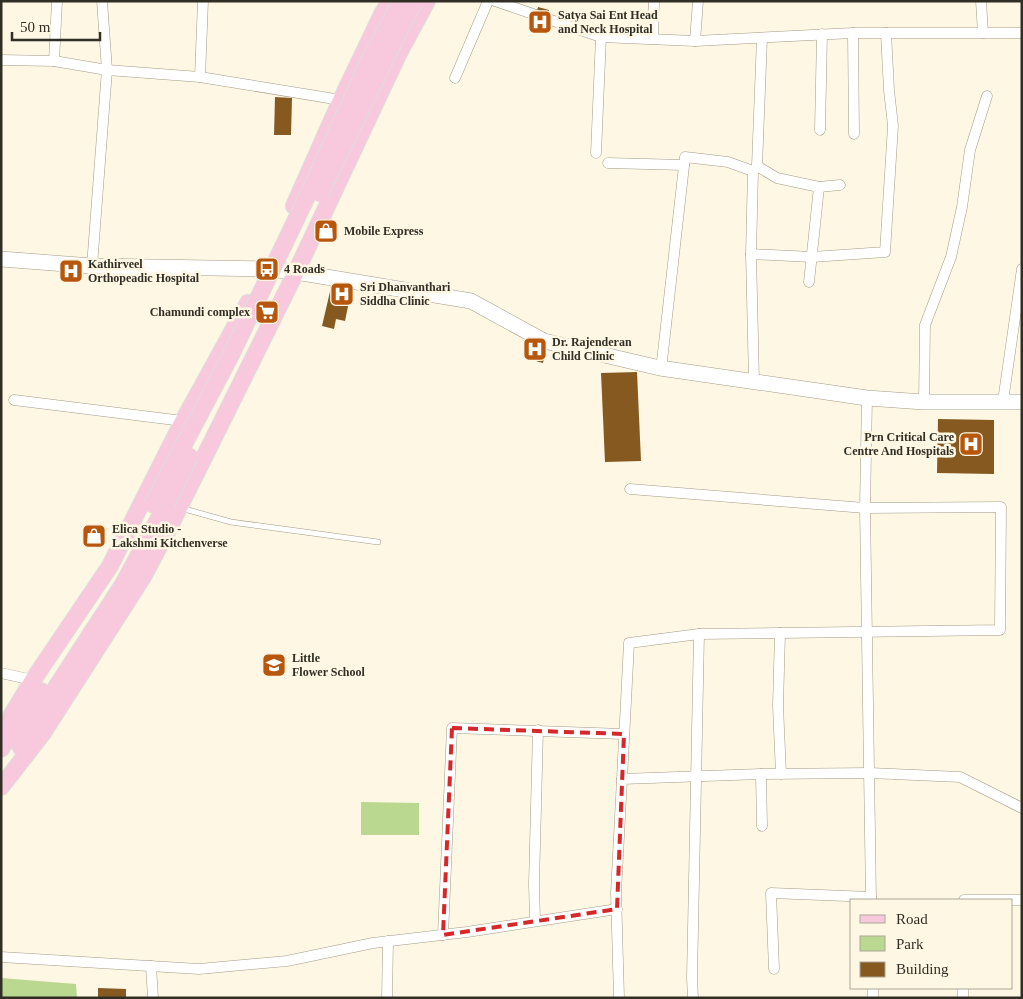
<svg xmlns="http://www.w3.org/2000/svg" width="1023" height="999" font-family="'Times New Roman',serif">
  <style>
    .green { fill: #bad890 }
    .building { fill: #855920 }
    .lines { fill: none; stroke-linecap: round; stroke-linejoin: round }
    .lane-casing { stroke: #a39b86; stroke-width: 6 }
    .street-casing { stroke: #a39b86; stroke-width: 11 }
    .secondary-casing { stroke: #a39b86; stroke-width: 16 }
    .primary-casing { stroke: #dededc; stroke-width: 18 }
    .lane { stroke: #fff; stroke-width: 5 }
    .street { stroke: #fff; stroke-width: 10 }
    .secondary { stroke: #fff; stroke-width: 15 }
    .primary { stroke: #f8c8dd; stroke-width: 16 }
    .primary-bridge-casing { stroke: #dededc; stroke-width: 18; stroke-linecap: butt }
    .primary-bridge { stroke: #f8c8dd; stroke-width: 16 }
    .marked { fill: none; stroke: #d62828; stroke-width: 4; stroke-dasharray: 10 6; stroke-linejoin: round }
    .labels { text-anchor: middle; stroke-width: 5; stroke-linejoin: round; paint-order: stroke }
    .poi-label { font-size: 12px; font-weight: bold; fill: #312e25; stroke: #fef7e4; text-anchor: start }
  </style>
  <rect width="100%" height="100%" fill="#fef7e4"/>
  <g class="green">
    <polygon points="361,802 419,803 419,835 361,835"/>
    <polygon points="1,978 76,984 77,998 1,998"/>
  </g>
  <g class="building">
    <polygon points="538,7 549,10 543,30 533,27"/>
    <polygon points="275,97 292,98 291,135 274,135"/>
    <polygon points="66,266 78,267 77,279 65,278"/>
    <polygon points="353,282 345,321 336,319 334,329 322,326 332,283"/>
    <polygon points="529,341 547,345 543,363 525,358"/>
    <polygon points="637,372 641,461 605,462 601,373"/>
    <polygon points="938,419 994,420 994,474 937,473"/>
    <polygon points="98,988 126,989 126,998 98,998"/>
  </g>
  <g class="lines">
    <g class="lane-casing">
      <polyline id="lane" points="181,508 231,522 378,542"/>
    </g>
    <g class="street-casing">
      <g id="street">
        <polyline points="495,1 601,37 695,41 853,33 1022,33"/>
        <polyline points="981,1 983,33"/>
        <polyline points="853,33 854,134"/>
        <polyline points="653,39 654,1"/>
        <polyline points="695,41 698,1"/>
        <polyline points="1,60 54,61 107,70 200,77 341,100"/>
        <polyline points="54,61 57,1"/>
        <polyline points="200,77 203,1"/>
        <polyline points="455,78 488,1"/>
        <polyline points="820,130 822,34"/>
        <polyline points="596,153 601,37"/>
        <polyline points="608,163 684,165"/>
        <polyline points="757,166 777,178 819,187 840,185"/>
        <polyline points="751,254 812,257 885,252 893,126 889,90 886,33"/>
        <polyline points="92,266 107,70 102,1"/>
        <polyline points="809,282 819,187"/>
        <polyline points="660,368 662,361 685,157 728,162 753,171"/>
        <polyline points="754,381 751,254 753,171 757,166 762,38"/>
        <polyline points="867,398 865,508 871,900"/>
        <polyline points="14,400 183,421"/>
        <polyline points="1003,401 1022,269"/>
        <polyline points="924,402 925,325 951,257 962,207 970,150 987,96"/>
        <polyline points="780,633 778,706 781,774"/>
        <polyline points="1,673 33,680"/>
        <polyline points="761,774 762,826"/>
        <polyline points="622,779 629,643 699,634 1000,630 1001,507 865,508 630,489"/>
        <polyline points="964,900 1022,900"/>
        <polyline points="535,921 534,884 538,730"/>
        <polyline points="443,935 452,728 624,734"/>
        <polyline points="1,957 199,969 287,961 373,943 467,932 617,909"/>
        <polyline points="151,966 153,998"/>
        <polyline points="774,969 771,893 871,897"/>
        <polyline points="873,988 873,998"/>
        <polyline points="387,998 388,941"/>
        <polyline points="619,998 616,893 622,779 761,774 870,773 960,777 1022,808"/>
        <polyline points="693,998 692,978 699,634"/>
        <polyline points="963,998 963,988"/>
      </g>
    </g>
    <g class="secondary-casing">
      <polyline id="secondary" points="1,259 92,266 267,269 296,272 471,301 544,341 660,368 867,398 924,402 1022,402"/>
    </g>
    <g class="primary-casing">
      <g id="primary">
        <polyline points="294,206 341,100 382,14 390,1"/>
        <polyline points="1,734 8,721 33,680 110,566 183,421 248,303"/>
        <polyline points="21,748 42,709 122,586 167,503"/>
        <polyline points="1,749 41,691"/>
        <polyline points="1,787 43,733 143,577 170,526 296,272 399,53 427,1"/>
      </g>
    </g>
    <use href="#lane" class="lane"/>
    <use href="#street" class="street"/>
    <use href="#secondary" class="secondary"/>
    <use href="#primary" class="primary"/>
    <g class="primary-bridge-casing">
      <g id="primary-bridge">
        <polyline points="320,194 407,15 415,1"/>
        <polyline points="167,503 190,456"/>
        <polyline points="152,505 231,355 315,180 368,63 401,1"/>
      </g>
    </g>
    <use href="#primary-bridge" class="primary-bridge"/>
  </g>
  <path class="marked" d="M452,728L624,734L617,909L443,935Z"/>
  <defs>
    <g id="hospital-square" transform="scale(1.25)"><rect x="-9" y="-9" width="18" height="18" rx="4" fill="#b7570e" stroke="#fef7e4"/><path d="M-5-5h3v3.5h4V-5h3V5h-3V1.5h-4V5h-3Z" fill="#fff"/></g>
    <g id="shop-square" transform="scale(1.25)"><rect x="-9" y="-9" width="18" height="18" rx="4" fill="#b7570e" stroke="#fef7e4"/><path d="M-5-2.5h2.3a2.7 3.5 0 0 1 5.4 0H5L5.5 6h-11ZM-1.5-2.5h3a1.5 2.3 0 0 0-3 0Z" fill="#fff"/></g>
    <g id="bus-square" transform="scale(1.25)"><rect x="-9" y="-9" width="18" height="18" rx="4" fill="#b7570e" stroke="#fef7e4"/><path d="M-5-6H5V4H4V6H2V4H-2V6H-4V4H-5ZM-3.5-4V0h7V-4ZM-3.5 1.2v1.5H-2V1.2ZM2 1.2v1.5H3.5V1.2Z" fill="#fff"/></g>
    <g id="supermarket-square" transform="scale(1.25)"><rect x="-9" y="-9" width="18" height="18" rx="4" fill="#b7570e" stroke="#fef7e4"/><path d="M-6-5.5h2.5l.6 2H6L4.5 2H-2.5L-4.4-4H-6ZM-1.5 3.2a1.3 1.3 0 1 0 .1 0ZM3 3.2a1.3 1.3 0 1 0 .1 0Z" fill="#fff"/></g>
    <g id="school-square" transform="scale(1.25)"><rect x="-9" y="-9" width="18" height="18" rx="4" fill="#b7570e" stroke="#fef7e4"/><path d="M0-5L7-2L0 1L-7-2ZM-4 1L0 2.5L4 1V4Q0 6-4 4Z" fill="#fff"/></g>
  </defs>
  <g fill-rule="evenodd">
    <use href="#hospital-square" x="540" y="22"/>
    <use href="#shop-square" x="326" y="231"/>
    <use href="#bus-square" x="267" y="269"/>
    <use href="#hospital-square" x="71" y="271"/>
    <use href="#hospital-square" x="342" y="294"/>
    <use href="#supermarket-square" x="267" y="312"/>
    <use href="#hospital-square" x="535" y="349"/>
    <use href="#hospital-square" x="971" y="444"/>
    <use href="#shop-square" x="94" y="536"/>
    <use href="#school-square" x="274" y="665"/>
  </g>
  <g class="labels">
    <g class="poi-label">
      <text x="558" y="19">Satya Sai Ent Head<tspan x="558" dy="14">and Neck Hospital</tspan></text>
      <text x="344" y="235">Mobile Express</text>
      <text x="88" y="268">Kathirveel<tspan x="88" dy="14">Orthopeadic Hospital</tspan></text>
      <text x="284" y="273">4 Roads</text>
      <text x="360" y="291">Sri Dhanvanthari<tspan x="360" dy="14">Siddha Clinic</tspan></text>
      <text x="250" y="316" text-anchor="end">Chamundi complex</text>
      <text x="552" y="346">Dr. Rajenderan<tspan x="552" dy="14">Child Clinic</tspan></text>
      <text x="954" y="441" text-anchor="end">Prn Critical Care<tspan x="954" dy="14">Centre And Hospitals</tspan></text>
      <text x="112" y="533">Elica Studio -<tspan x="112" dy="14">Lakshmi Kitchenverse</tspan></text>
      <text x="292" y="662">Little<tspan x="292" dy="14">Flower School</tspan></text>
    </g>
  </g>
  <rect width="1023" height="999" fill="none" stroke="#312e25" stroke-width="5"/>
  <rect x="850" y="899" width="162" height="90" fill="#fef7e4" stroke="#aca798"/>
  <rect x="860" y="915" width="25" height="8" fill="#f8c8dd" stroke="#aca798"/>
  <text x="896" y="924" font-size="15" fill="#312e25">Road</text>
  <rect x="860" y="936" width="25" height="15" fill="#bad890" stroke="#aca798"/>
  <text x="896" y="949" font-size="15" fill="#312e25">Park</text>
  <rect x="860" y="962" width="25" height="15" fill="#855920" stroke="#aca798"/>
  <text x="896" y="974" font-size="15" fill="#312e25">Building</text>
  <path d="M12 32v8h88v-8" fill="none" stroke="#312e25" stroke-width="2.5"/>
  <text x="20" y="32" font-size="15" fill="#312e25" stroke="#fef7e4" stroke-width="4" paint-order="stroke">50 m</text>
</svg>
